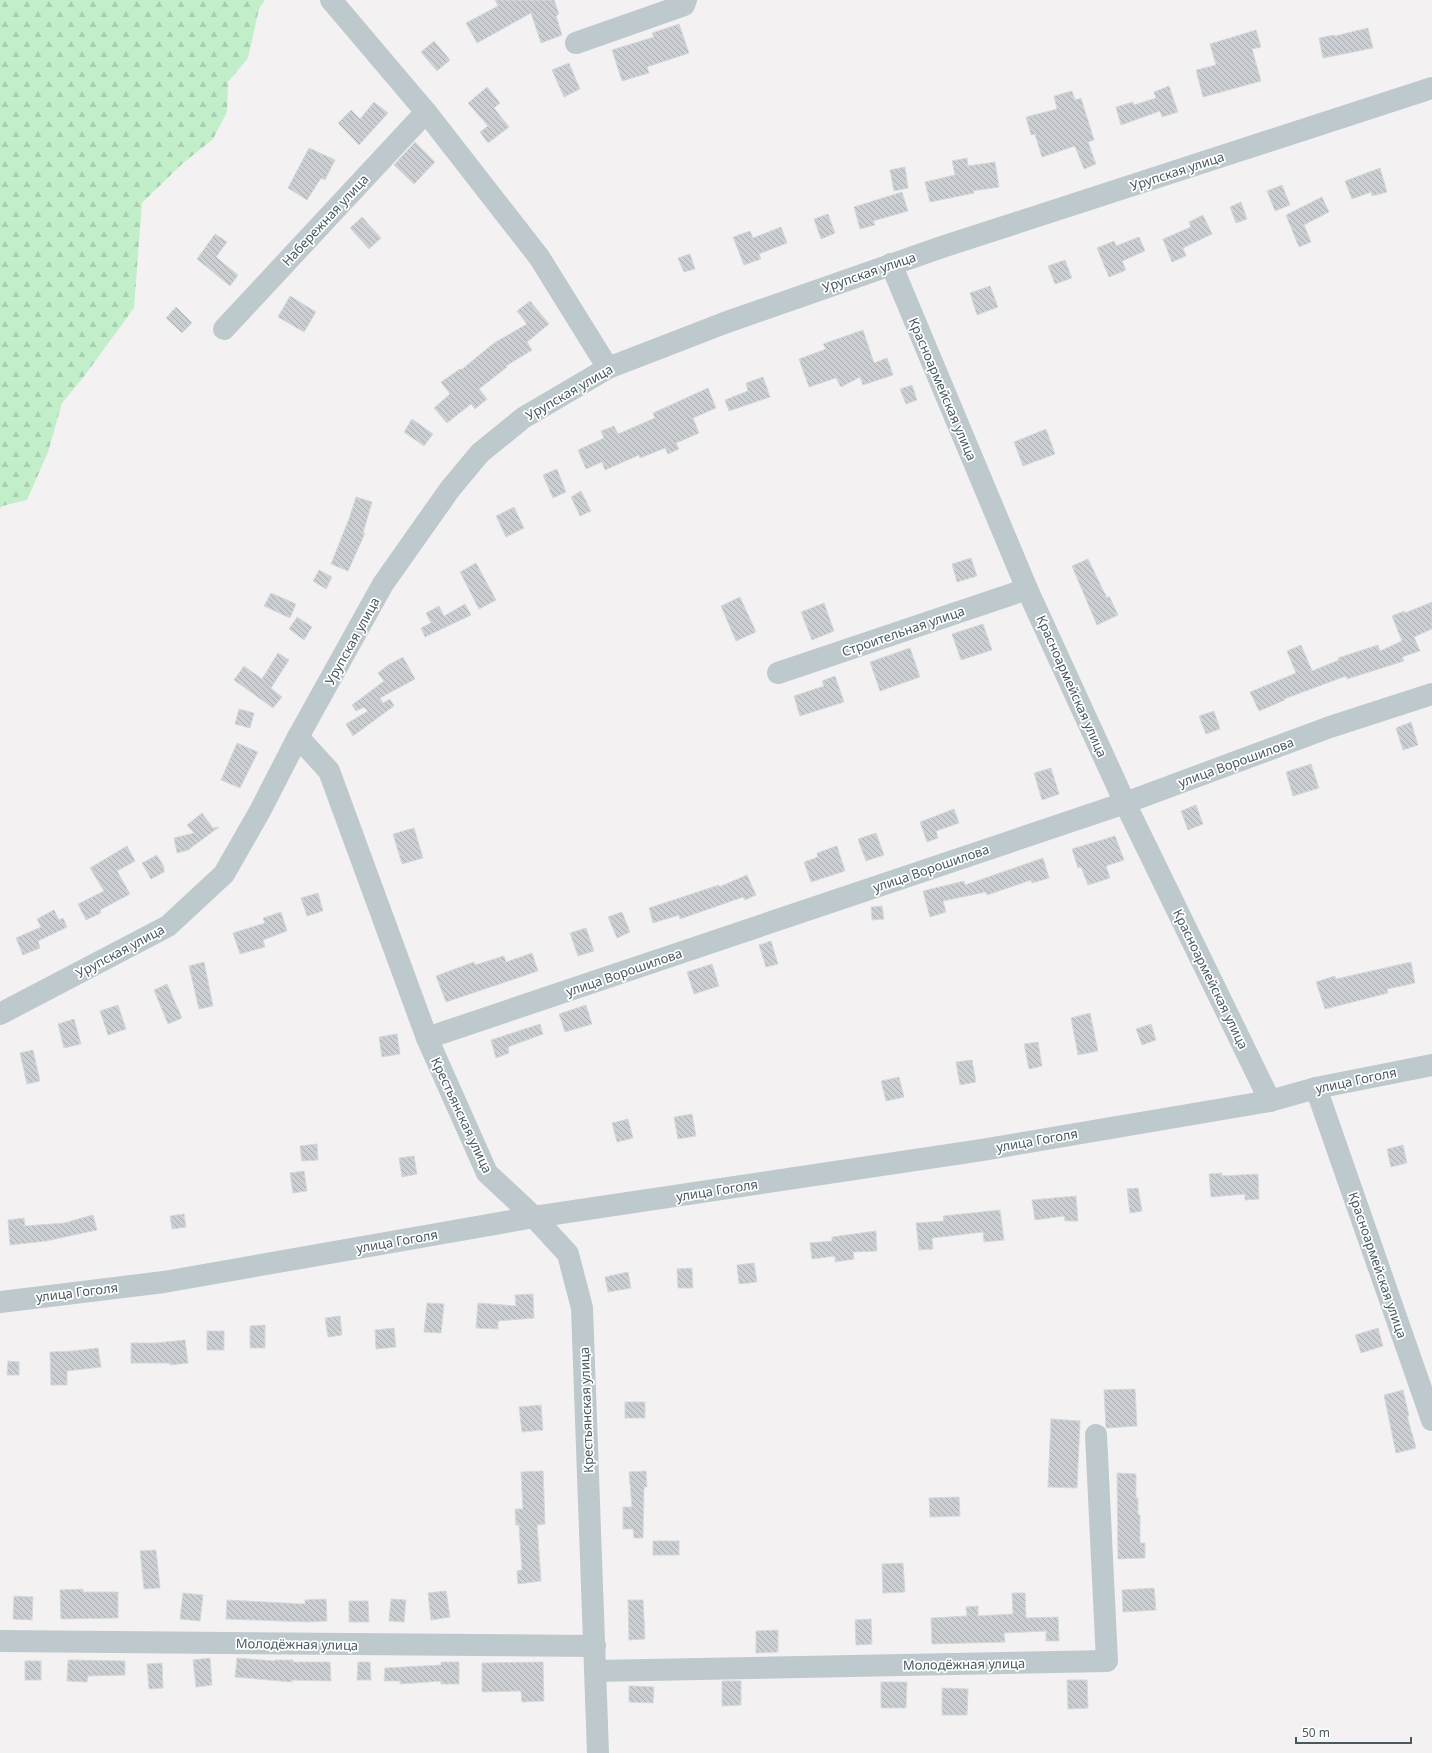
<svg xmlns="http://www.w3.org/2000/svg" width="1432" height="1753" font-family="'Noto Sans',sans-serif">
  <style>
    .forest { fill: url(#forest-firs) }
    .building { fill: url(#building-back-hatch); stroke: #d5d9dc }
    .lines { fill: none; stroke-linecap: round; stroke-linejoin: round }
    .minor { stroke: #bdc9cd; stroke-width: 22 }
    .labels { text-anchor: middle; stroke-width: 3.5; stroke-linejoin: round; paint-order: stroke }
    .street-label { font-size: 13px; fill: #49595f; stroke: #fff }
  </style>
  <defs>
    <pattern id="forest-firs" width="22" height="20" patternUnits="userSpaceOnUse"><rect width="22" height="20" fill="#c2efca"/><path d="M5 1l3.5 6h-7zM16 11l3.5 6h-7z" fill="#a8cfb0"/></pattern>
    <pattern id="building-back-hatch" width="6" height="6" patternUnits="userSpaceOnUse"><rect width="6" height="6" fill="#cbcfd3"/><path d="M-1 5l2 2M0 0l6 6M5-1l2 2" fill="none" stroke="#a7abae"/></pattern>
  </defs>
  <rect width="100%" height="100%" fill="#f4f1f2"/>
  <polygon class="forest" points="0,0 265,0 259,9 248,58 228,82 227,112 213,139 182,164 142,203 134,308 82,379 62,403 48,452 27,500 2,506 0,509"/>
  <g class="building">
    <polygon points="495,0 554,0 559,14 556,16 562,35 541,43 531,13 477,43 466,23 498,6"/>
    <polygon points="679,24 689,53 647,67 649,73 622,81 612,50 654,37 652,33"/>
    <polygon points="1368,28 1373,48 1323,58 1319,38 1334,35 1335,36"/>
    <polygon points="1256,30 1261,47 1252,49 1261,81 1203,97 1196,70 1216,65 1210,44"/>
    <polygon points="434,41 450,60 437,71 421,52"/>
    <polygon points="569,63 580,89 564,97 552,70"/>
    <polygon points="1169,86 1178,112 1162,117 1160,111 1121,125 1116,107 1133,102 1134,105 1156,98 1154,92"/>
    <polygon points="487,87 500,103 494,108 509,127 488,143 480,132 488,126 468,103"/>
    <polygon points="1072,91 1075,100 1081,98 1094,140 1088,142 1096,164 1084,169 1075,146 1042,157 1035,134 1031,135 1026,117 1057,109 1054,96"/>
    <polygon points="374,102 388,113 359,145 338,123 351,110 360,119"/>
    <polygon points="415,142 435,162 414,184 394,165"/>
    <polygon points="309,148 335,160 325,180 321,178 307,200 288,188"/>
    <polygon points="967,158 968,166 995,162 999,187 973,191 974,193 930,202 925,182 955,175 952,161"/>
    <polygon points="905,167 908,188 894,191 890,170"/>
    <polygon points="1380,168 1387,192 1372,196 1371,192 1352,199 1345,181"/>
    <polygon points="1282,185 1290,205 1275,211 1267,191"/>
    <polygon points="902,192 908,211 873,221 875,225 860,229 854,207"/>
    <polygon points="1322,197 1329,212 1304,225 1311,242 1299,247 1286,215"/>
    <polygon points="1241,202 1247,219 1236,223 1230,207"/>
    <polygon points="828,214 835,233 821,239 814,219"/>
    <polygon points="1203,215 1212,234 1183,248 1186,256 1172,262 1163,239 1191,227 1189,222"/>
    <polygon points="362,217 381,238 369,249 350,228"/>
    <polygon points="781,227 787,243 759,254 761,259 744,265 733,237 750,231 753,238"/>
    <polygon points="215,234 227,242 216,257 238,275 230,286 197,259"/>
    <polygon points="1139,237 1145,251 1122,261 1126,270 1109,277 1097,248 1114,241 1116,246"/>
    <polygon points="690,254 695,269 684,272 678,258"/>
    <polygon points="1065,260 1072,278 1055,284 1048,266"/>
    <polygon points="990,286 998,307 977,315 970,293"/>
    <polygon points="290,296 316,312 304,332 278,317"/>
    <polygon points="530,301 549,324 527,342 532,350 506,366 507,367 479,389 487,399 475,409 471,404 447,423 434,408 450,394 441,382 460,369 461,370 494,343 527,324 517,311"/>
    <polygon points="176,307 192,323 182,333 166,318"/>
    <polygon points="863,330 874,363 887,358 893,375 863,385 860,377 841,387 836,378 809,387 799,359 826,349 823,344"/>
    <polygon points="763,377 770,397 729,411 725,400 748,391 746,383"/>
    <polygon points="912,385 917,400 906,404 900,389"/>
    <polygon points="708,388 716,408 693,418 699,433 676,443 679,449 668,454 665,448 640,458 639,455 605,470 602,462 586,469 578,450 604,438 601,431 614,426 618,434 655,418 653,413"/>
    <polygon points="412,419 433,434 424,446 404,432"/>
    <polygon points="1046,429 1055,454 1023,466 1014,442"/>
    <polygon points="557,469 566,492 553,498 543,475"/>
    <polygon points="581,491 591,511 580,516 571,497"/>
    <polygon points="356,497 372,502 363,533 365,533 348,571 331,564 349,519"/>
    <polygon points="514,507 524,528 506,537 496,516"/>
    <polygon points="971,558 977,576 957,582 952,564"/>
    <polygon points="1088,559 1107,598 1109,596 1118,615 1097,625 1072,566"/>
    <polygon points="476,563 496,600 479,609 460,572"/>
    <polygon points="319,570 332,577 326,589 313,581"/>
    <polygon points="271,593 296,604 290,618 264,606"/>
    <polygon points="740,597 756,632 736,641 721,606"/>
    <polygon points="1432,602 1432,629 1414,637 1420,651 1402,657 1404,661 1347,679 1346,676 1284,699 1285,700 1259,711 1250,692 1296,673 1287,651 1301,645 1312,671 1339,660 1338,658 1378,645 1380,651 1402,641 1392,616 1404,611 1405,613"/>
    <polygon points="824,603 834,631 812,640 801,612"/>
    <polygon points="465,604 471,615 425,637 421,628 431,623 426,613 439,606 444,616"/>
    <polygon points="297,617 312,627 304,640 289,629"/>
    <polygon points="983,624 992,650 961,660 952,634"/>
    <polygon points="910,648 920,677 880,691 870,662"/>
    <polygon points="278,653 289,660 271,688 282,697 273,708 234,680 244,666 262,679"/>
    <polygon points="403,657 415,679 380,698 383,703 390,699 394,706 353,736 346,724 368,711 364,707 356,711 352,705 384,681 378,673 388,665"/>
    <polygon points="835,676 844,702 800,716 794,696 824,686 822,681"/>
    <polygon points="239,709 254,713 250,728 235,724"/>
    <polygon points="1214,711 1220,729 1206,734 1199,716"/>
    <polygon points="1411,722 1418,745 1403,750 1396,728"/>
    <polygon points="237,743 258,752 240,788 221,780"/>
    <polygon points="1311,764 1319,788 1293,796 1286,772"/>
    <polygon points="1051,768 1059,794 1042,800 1034,773"/>
    <polygon points="1196,805 1203,824 1188,830 1181,811"/>
    <polygon points="954,809 959,823 936,831 938,838 927,842 920,822"/>
    <polygon points="202,813 213,828 219,827 188,850 177,853 174,838 194,833 187,825"/>
    <polygon points="414,828 423,858 402,864 393,834"/>
    <polygon points="876,833 884,855 866,861 858,839"/>
    <polygon points="1115,836 1124,860 1106,866 1110,878 1088,885 1081,867 1078,868 1072,849"/>
    <polygon points="127,846 135,861 117,871 130,894 100,910 101,913 86,920 78,904 104,891 90,868"/>
    <polygon points="837,846 845,871 811,882 804,862 818,857 817,853"/>
    <polygon points="157,855 164,867 164,872 151,879 142,863"/>
    <polygon points="1043,858 1049,878 1032,883 1031,880 987,895 986,892 943,901 946,912 930,917 923,891 964,881 965,885"/>
    <polygon points="747,875 756,895 745,900 743,897 680,919 679,915 653,923 649,908 719,885 719,887"/>
    <polygon points="318,893 323,911 307,916 301,898"/>
    <polygon points="882,906 884,919 872,920 871,907"/>
    <polygon points="54,910 59,920 63,918 67,927 38,941 40,948 23,955 16,938 41,927 37,919"/>
    <polygon points="281,912 287,931 263,940 265,947 240,954 233,933 265,923 263,918"/>
    <polygon points="622,912 630,932 617,938 608,917"/>
    <polygon points="586,928 594,951 578,956 570,933"/>
    <polygon points="771,941 778,964 766,967 759,945"/>
    <polygon points="532,953 538,971 446,1002 436,976 474,962 475,965 504,956 506,962"/>
    <polygon points="204,962 213,1006 199,1009 189,966"/>
    <polygon points="1411,962 1415,983 1387,989 1388,993 1325,1009 1316,982 1335,976 1336,979"/>
    <polygon points="712,964 719,986 694,994 687,972"/>
    <polygon points="167,984 182,1018 168,1024 154,990"/>
    <polygon points="118,1005 126,1029 108,1035 100,1011"/>
    <polygon points="586,1005 592,1024 565,1032 559,1014"/>
    <polygon points="1090,1013 1098,1051 1078,1055 1071,1018"/>
    <polygon points="74,1019 81,1044 64,1048 58,1024"/>
    <polygon points="540,1024 543,1034 508,1047 509,1053 496,1058 491,1040"/>
    <polygon points="1151,1024 1156,1040 1142,1045 1136,1029"/>
    <polygon points="397,1034 400,1054 382,1057 379,1037"/>
    <polygon points="1038,1042 1042,1066 1029,1069 1024,1044"/>
    <polygon points="33,1050 40,1081 27,1084 20,1053"/>
    <polygon points="972,1060 976,1082 960,1085 956,1062"/>
    <polygon points="899,1077 904,1097 886,1101 881,1081"/>
    <polygon points="692,1114 696,1136 678,1139 674,1117"/>
    <polygon points="628,1119 633,1138 617,1142 612,1123"/>
    <polygon points="317,1144 318,1160 302,1161 300,1146"/>
    <polygon points="1403,1145 1407,1163 1391,1167 1387,1149"/>
    <polygon points="414,1156 417,1174 402,1177 399,1158"/>
    <polygon points="304,1171 307,1191 293,1193 290,1173"/>
    <polygon points="1222,1173 1222,1176 1258,1174 1259,1199 1245,1200 1245,1194 1211,1197 1209,1174"/>
    <polygon points="1138,1188 1142,1211 1130,1213 1127,1189"/>
    <polygon points="1076,1196 1078,1221 1065,1221 1064,1216 1035,1220 1032,1200"/>
    <polygon points="1000,1210 1004,1240 984,1242 983,1232 932,1238 933,1249 919,1250 916,1223 944,1221 943,1216"/>
    <polygon points="184,1214 186,1227 172,1229 170,1216"/>
    <polygon points="93,1215 97,1230 46,1241 10,1245 8,1220 24,1218 25,1226 64,1223"/>
    <polygon points="876,1231 877,1251 853,1252 854,1259 835,1262 835,1256 812,1259 810,1243 832,1241 832,1237"/>
    <polygon points="754,1263 757,1282 739,1284 737,1265"/>
    <polygon points="692,1268 693,1288 678,1288 677,1269"/>
    <polygon points="628,1272 631,1288 608,1292 605,1277"/>
    <polygon points="533,1294 534,1318 498,1321 498,1329 476,1328 478,1303 516,1306 515,1295"/>
    <polygon points="427,1303 444,1304 441,1333 424,1332"/>
    <polygon points="340,1316 342,1335 328,1337 325,1318"/>
    <polygon points="265,1325 265,1348 250,1348 250,1326"/>
    <polygon points="394,1328 396,1347 376,1349 375,1330"/>
    <polygon points="1378,1328 1383,1346 1361,1353 1355,1335"/>
    <rect x="207" y="1331" width="17" height="19"/>
    <polygon points="185,1340 188,1363 170,1365 170,1363 131,1363 131,1343 156,1343"/>
    <polygon points="98,1348 101,1367 67,1371 67,1385 51,1385 50,1352 73,1351"/>
    <polygon points="8,1361 19,1362 19,1375 7,1375"/>
    <polygon points="1135,1389 1137,1426 1106,1428 1104,1390"/>
    <polygon points="1403,1390 1409,1416 1407,1416 1416,1448 1396,1453 1384,1395"/>
    <rect x="625" y="1402" width="20" height="16"/>
    <polygon points="541,1405 543,1430 522,1432 519,1407"/>
    <polygon points="1051,1419 1080,1421 1077,1488 1048,1487"/>
    <polygon points="543,1471 545,1524 537,1525 541,1581 518,1584 517,1571 522,1570 519,1525 516,1525 515,1509 523,1509 521,1472"/>
    <polygon points="646,1471 647,1487 644,1487 643,1538 634,1538 633,1529 623,1529 623,1507 632,1507 629,1472"/>
    <polygon points="1117,1473 1136,1474 1136,1498 1138,1498 1138,1515 1140,1515 1140,1543 1145,1543 1145,1558 1118,1559"/>
    <polygon points="959,1497 960,1516 930,1517 929,1498"/>
    <rect x="653" y="1541" width="26" height="14"/>
    <polygon points="156,1550 160,1588 144,1589 140,1551"/>
    <polygon points="903,1563 905,1592 883,1593 882,1564"/>
    <polygon points="1154,1588 1156,1610 1123,1612 1122,1590"/>
    <polygon points="83,1589 83,1592 118,1592 118,1618 61,1619 60,1590"/>
    <polygon points="446,1591 450,1617 431,1620 428,1593"/>
    <polygon points="183,1593 203,1595 200,1621 180,1619"/>
    <polygon points="1012,1593 1025,1593 1026,1618 1058,1617 1059,1641 1046,1641 1046,1631 1004,1633 1005,1642 932,1644 931,1618 967,1616 966,1607 978,1606 978,1616 1013,1614"/>
    <polygon points="14,1596 33,1597 32,1620 13,1619"/>
    <polygon points="326,1599 327,1621 307,1622 226,1619 227,1600 305,1604 305,1600"/>
    <polygon points="391,1599 406,1600 404,1622 389,1621"/>
    <polygon points="628,1600 643,1600 645,1639 629,1640"/>
    <polygon points="349,1601 368,1601 369,1622 349,1622"/>
    <polygon points="871,1619 872,1644 856,1645 855,1620"/>
    <polygon points="778,1630 778,1652 756,1653 756,1631"/>
    <polygon points="210,1658 212,1685 196,1687 193,1660"/>
    <polygon points="237,1658 275,1661 275,1660 293,1660 293,1662 330,1662 331,1681 292,1680 292,1682 235,1677"/>
    <polygon points="68,1660 125,1661 125,1675 88,1676 87,1682 67,1681"/>
    <rect x="25" y="1661" width="16" height="19"/>
    <polygon points="358,1662 370,1662 371,1680 357,1680"/>
    <polygon points="441,1662 459,1662 459,1684 441,1684 441,1681 400,1684 400,1681 384,1681 385,1668 441,1665"/>
    <polygon points="543,1662 544,1701 522,1702 521,1691 482,1692 482,1663"/>
    <polygon points="162,1663 163,1688 149,1689 147,1664"/>
    <polygon points="1067,1680 1087,1680 1088,1708 1068,1709"/>
    <polygon points="722,1681 741,1681 741,1705 722,1706"/>
    <polygon points="881,1682 907,1682 906,1708 881,1708"/>
    <polygon points="629,1686 654,1687 653,1703 629,1702"/>
    <polygon points="942,1688 968,1689 967,1715 942,1715"/>
  </g>
  <g class="lines">
    <g class="minor">
      <polyline points="331,0 426,112 539,257 608,368"/>
      <polyline points="576,43 684,5 686,0"/>
      <polyline points="891,264 1027,589 1125,803 1270,1101"/>
      <polyline points="224,329 426,112"/>
      <polyline points="778,673 1027,589"/>
      <polyline points="298,737 329,771 427,1038 487,1173 534,1217 568,1254 582,1308 598,1753"/>
      <polyline points="0,1014 168,926 224,874 260,811 298,737 383,584 450,489 480,453 523,418 608,368 727,322 942,247 1432,88"/>
      <polyline points="427,1038 1125,803 1330,727 1432,694"/>
      <polyline points="1316,1088 1432,1420"/>
      <polyline points="0,1302 164,1282 534,1217 982,1150 1270,1101 1316,1088 1432,1065"/>
      <polyline points="0,1641 595,1646"/>
      <polyline points="595,1671 1107,1661 1096,1435"/>
    </g>
  </g>
  <g class="labels">
    <g class="street-label">
      <text transform="translate(1177 171) rotate(-18)" y="5">Урупская улица</text>
      <text transform="translate(325 220) rotate(-47)" y="5">Набережная улица</text>
      <text transform="translate(869 272) rotate(-19)" y="5">Урупская улица</text>
      <text transform="translate(943 389) rotate(67)" y="5">Красноармейская улица</text>
      <text transform="translate(569 392) rotate(-30)" y="5">Урупская улица</text>
      <text transform="translate(903 631) rotate(-19)" y="5">Строительная улица</text>
      <text transform="translate(352 641) rotate(-61)" y="5">Урупская улица</text>
      <text transform="translate(1072 686) rotate(66)" y="5">Красноармейская улица</text>
      <text transform="translate(1236 762) rotate(-20)" y="5">улица Ворошилова</text>
      <text transform="translate(931 868) rotate(-19)" y="5">улица Ворошилова</text>
      <text transform="translate(120 951) rotate(-28)" y="5">Урупская улица</text>
      <text transform="translate(624 972) rotate(-19)" y="5">улица Ворошилова</text>
      <text transform="translate(1211 979) rotate(64)" y="5">Красноармейская улица</text>
      <text transform="translate(1356 1080) rotate(-12)" y="5">улица Гоголя</text>
      <text transform="translate(462 1115) rotate(65)" y="5">Крестьянская улица</text>
      <text transform="translate(1037 1140) rotate(-10)" y="5">улица Гоголя</text>
      <text transform="translate(717 1190) rotate(-9)" y="5">улица Гоголя</text>
      <text transform="translate(397 1241) rotate(-10)" y="5">улица Гоголя</text>
      <text transform="translate(1378 1265) rotate(71)" y="5">Красноармейская улица</text>
      <text transform="translate(77 1292) rotate(-7)" y="5">улица Гоголя</text>
      <text transform="translate(586 1410) rotate(-92)" y="5">Крестьянская улица</text>
      <text transform="translate(297 1644) rotate(1)" y="5">Молодёжная улица</text>
      <text transform="translate(964 1664) rotate(-1)" y="5">Молодёжная улица</text>
    </g>
  </g>
  <path d="M1296 1737v6h115v-6" fill="none" stroke="#49595f" stroke-width="2"/>
  <text x="1302" y="1737" font-size="12" fill="#49595f" stroke="#ffffff" stroke-width="3" paint-order="stroke">50 m</text>
</svg>
